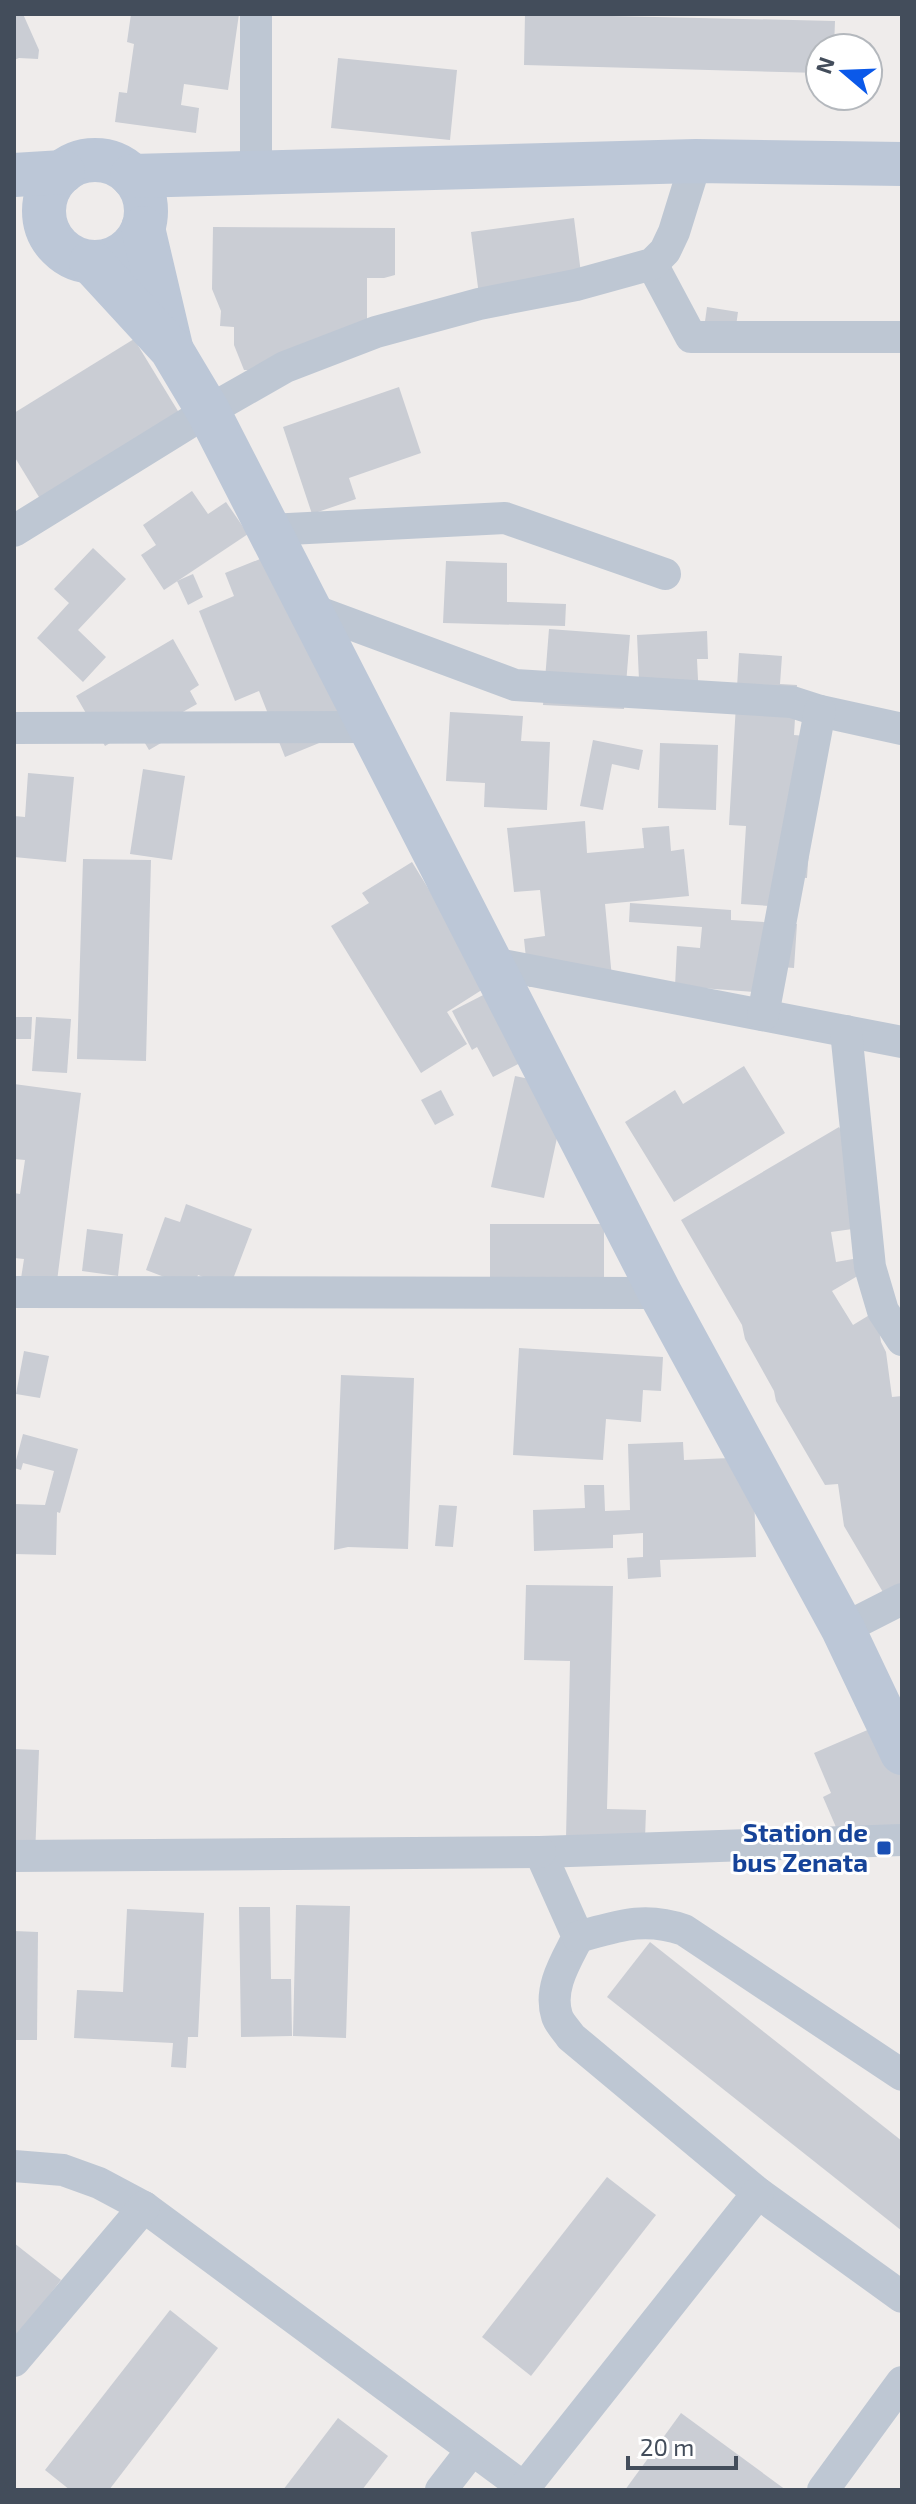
<svg xmlns="http://www.w3.org/2000/svg" width="916" height="2504" font-family="'Exo 2',sans-serif">
  <style>
    .building { fill: #cacdd4 }
    .lines { fill: none; stroke-linecap: round; stroke-linejoin: round }
    .street { stroke: #bec7d3; stroke-width: 32 }
    .secondary { stroke: #bcc7d7; stroke-width: 44 }
    .transit-dot { fill: #1a4fb4; stroke: #fff; stroke-width: 3 }
    .labels { text-anchor: middle; stroke-width: 6; stroke-linejoin: round; paint-order: stroke }
    .transit-label { font-size: 26px; font-weight: bold; fill: #164399; stroke: #fff; text-anchor: end }
  </style>
  <rect width="100%" height="100%" fill="#efeceb"/>
  <g class="building">
    <polygon points="14,14 23,14 39,50 38,59 19,58 14,60"/>
    <polygon points="131,14 239,14 228,90 184,84 181,105 199,108 196,133 115,122 119,92 127,93 134,44 127,42"/>
    <polygon points="525,14 835,21 834,48 820,48 820,73 524,65"/>
    <polygon points="338,58 457,70 450,140 331,128"/>
    <polygon points="574,218 583,289 480,303 471,232"/>
    <polygon points="213,227 395,228 395,275 384,278 367,278 367,330 269,370 244,370 234,345 234,327 220,326 221,311 212,289"/>
    <polygon points="707,307 738,312 733,347 702,343"/>
    <polygon points="134,339 181,416 42,502 14,456 14,413"/>
    <polygon points="399,387 421,453 349,478 356,499 312,514 283,427"/>
    <polygon points="192,491 208,514 226,502 248,534 164,590 141,555 156,545 143,525"/>
    <polygon points="93,548 126,579 78,630 106,657 83,682 37,638 69,603 54,589"/>
    <polygon points="275,553 346,732 285,757 259,691 235,701 199,611 234,596 225,573"/>
    <polygon points="446,561 507,563 507,602 566,604 565,626 443,623"/>
    <polygon points="193,574 203,597 188,605 177,581"/>
    <polygon points="549,629 630,635 624,709 543,705"/>
    <polygon points="707,631 708,659 697,659 699,700 640,703 637,635"/>
    <polygon points="173,639 199,685 190,691 197,704 172,718 180,732 149,750 136,728 105,746 76,696"/>
    <polygon points="739,653 782,656 780,684 797,685 794,735 817,737 807,878 787,877 785,907 741,904 746,826 729,825"/>
    <polygon points="450,712 523,716 521,741 550,742 547,810 484,807 485,783 446,781"/>
    <polygon points="593,740 643,750 639,770 612,764 603,810 580,806"/>
    <polygon points="660,743 718,745 716,810 658,808"/>
    <polygon points="143,769 185,776 172,860 130,854"/>
    <polygon points="28,773 74,777 66,862 14,857 14,816 25,817"/>
    <polygon points="585,821 587,853 644,848 642,828 669,826 671,851 684,849 689,896 605,904 612,978 529,987 524,939 545,936 540,890 514,892 507,828"/>
    <polygon points="83,859 151,860 146,1061 77,1059"/>
    <polygon points="412,862 488,986 447,1012 467,1044 421,1073 331,926 369,903 362,893"/>
    <polygon points="630,903 731,910 731,920 797,924 794,968 781,967 779,994 675,986 677,946 700,948 702,927 629,922"/>
    <polygon points="489,992 524,1061 493,1077 477,1047 472,1050 452,1011"/>
    <polygon points="14,1017 32,1017 31,1039 14,1039"/>
    <polygon points="36,1017 71,1019 67,1073 32,1071"/>
    <polygon points="744,1066 785,1133 674,1202 625,1122 675,1090 683,1104"/>
    <polygon points="515,1076 568,1087 544,1198 491,1187"/>
    <polygon points="14,1084 81,1093 56,1289 20,1285 24,1259 14,1258 14,1193 20,1194 25,1160 14,1159"/>
    <polygon points="441,1090 454,1115 435,1125 421,1100"/>
    <polygon points="839,1127 858,1160 867,1227 831,1232 836,1262 859,1258 861,1274 832,1291 853,1325 876,1311 881,1342 886,1352 892,1397 902,1396 902,1590 887,1599 844,1526 838,1484 825,1485 776,1401 774,1391 745,1339 742,1325 681,1220"/>
    <polygon points="186,1204 252,1229 230,1287 198,1275 193,1288 146,1270 165,1217 180,1222"/>
    <polygon points="490,1224 604,1224 604,1303 490,1304"/>
    <polygon points="87,1229 123,1234 118,1276 82,1271"/>
    <polygon points="519,1348 663,1357 661,1391 643,1390 641,1422 606,1419 603,1460 513,1455"/>
    <polygon points="24,1351 49,1356 40,1398 16,1394"/>
    <polygon points="341,1375 414,1378 408,1549 348,1547 334,1550"/>
    <polygon points="23,1434 78,1449 60,1513 57,1512 56,1555 14,1554 14,1504 45,1505 54,1471 23,1463 21,1470 14,1468"/>
    <polygon points="683,1442 684,1460 753,1457 756,1557 660,1560 661,1577 628,1579 627,1558 643,1557 643,1533 613,1535 613,1548 534,1551 533,1510 585,1508 584,1485 604,1485 605,1511 630,1510 628,1444"/>
    <polygon points="439,1505 457,1506 453,1547 435,1546"/>
    <polygon points="526,1585 613,1586 607,1809 646,1810 645,1839 566,1838 570,1661 524,1660"/>
    <polygon points="886,1722 902,1760 902,1841 851,1862 823,1797 831,1793 814,1753"/>
    <polygon points="14,1749 39,1750 35,1857 14,1856"/>
    <polygon points="296,1905 350,1906 346,2038 293,2036"/>
    <polygon points="239,1907 270,1907 271,1979 291,1979 292,2036 241,2037"/>
    <polygon points="127,1909 204,1913 198,2037 188,2037 186,2068 171,2067 173,2043 74,2038 77,1990 123,1992"/>
    <polygon points="14,1931 38,1932 37,2040 14,2040"/>
    <polygon points="650,1942 902,2141 902,2231 607,1997"/>
    <polygon points="607,2177 656,2215 531,2376 482,2337"/>
    <polygon points="14,2243 61,2280 14,2340"/>
    <polygon points="170,2310 218,2348 109,2490 70,2490 45,2470"/>
    <polygon points="681,2413 786,2490 625,2490"/>
    <polygon points="338,2418 388,2456 362,2490 283,2490"/>
  </g>
  <g class="lines">
    <g class="street">
      <polyline points="256,172 256,14"/>
      <polyline points="652,264 691,337 902,337"/>
      <polyline points="269,530 505,518 665,574"/>
      <polyline points="14,531 208,411 285,367 376,332 479,304 576,285 652,264 665,251 674,232 696,161"/>
      <polyline points="310,609 515,685 792,702 820,711 902,729"/>
      <polyline points="14,728 370,727"/>
      <polyline points="492,963 902,1042"/>
      <polyline points="763,1015 820,711"/>
      <polyline points="846,1031 870,1267 883,1311 902,1340"/>
      <polyline points="14,1292 660,1293"/>
      <polyline points="843,1629 902,1599"/>
      <path d="M902,1840L540,1852L578,1937C566,1961 548,1988 557,2016C559,2023 567,2031 571,2037L758,2193L902,2297"/>
      <polyline points="14,1856 540,1852"/>
      <path d="M578,1937C618,1926 644,1916 684,1930L902,2075"/>
      <polyline points="14,2166 63,2170 99,2183 144,2207 527,2490"/>
      <polyline points="14,2361 144,2207"/>
      <polyline points="524,2488 758,2193"/>
      <polyline points="441,2490 472,2450"/>
      <polyline points="823,2490 902,2382"/>
    </g>
    <g class="secondary">
      <circle cx="95" cy="211" r="51"/>
      <polyline points="14,175 63,172"/>
      <polyline points="132,176 696,161 902,164"/>
      <polyline points="143,228 171,347"/>
      <polyline points="91,262 171,349 208,411 660,1293 843,1629 902,1753"/>
    </g>
  </g>
  <rect class="transit-dot" x="876" y="1840" width="16" height="16" rx="4"/>
  <g class="labels">
    <g class="transit-label">
      <text x="868" y="1842">Station de<tspan x="868" dy="30">bus Zenata</tspan></text>
    </g>
  </g>
  <rect width="916" height="2504" fill="none" stroke="#434d5b" stroke-width="32"/>
  <g transform="translate(844 72) rotate(289)"><circle r="38" fill="#ffffff" stroke="#b4b8bd" stroke-width="2"/>
  <path d="M0-6L14 30L0 20L-14 30Z" fill="#0b59e9"/>
  <text y="-12" font-size="22" font-weight="bold" text-anchor="middle" fill="#434d5b">N</text>
  </g>
  <path d="M628 2456v12h108v-12" fill="none" stroke="#434d5b" stroke-width="4"/>
  <text x="640" y="2456" font-size="24" fill="#434d5b" stroke="#ffffff" stroke-width="6" paint-order="stroke">20 m</text>
</svg>
